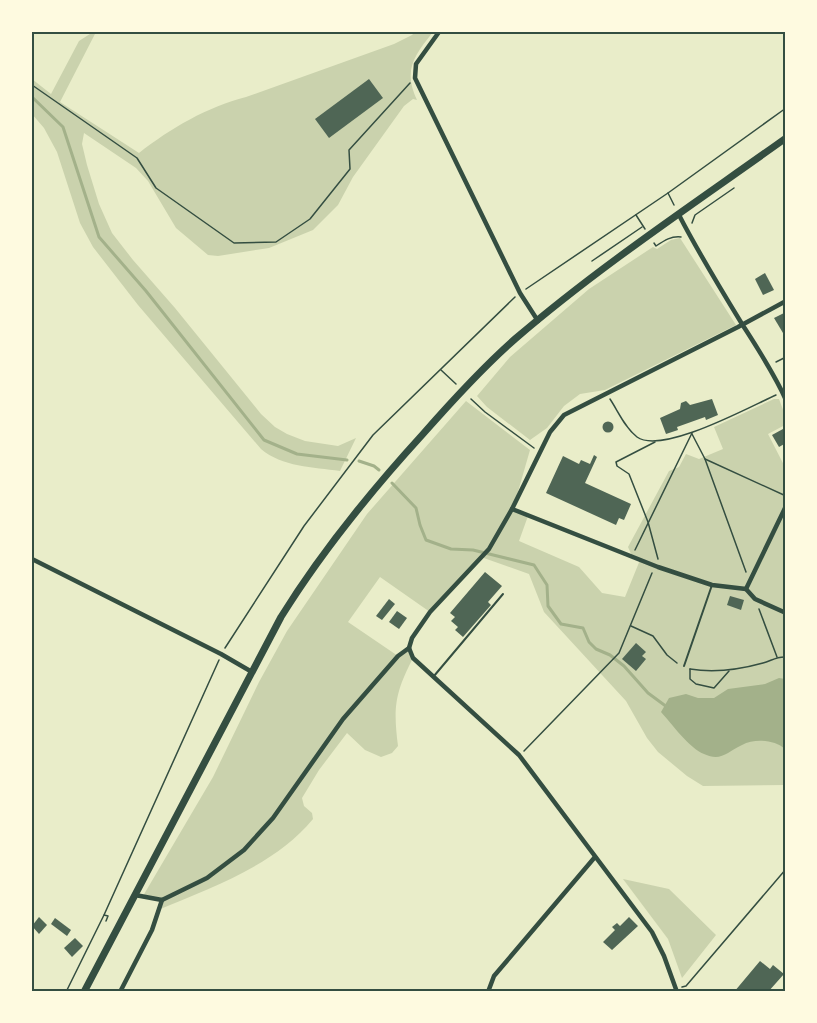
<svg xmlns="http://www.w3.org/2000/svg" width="817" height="1023" font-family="'DejaVu Sans',sans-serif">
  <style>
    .green { fill: #cad2ad }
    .water { fill: #a3b18a }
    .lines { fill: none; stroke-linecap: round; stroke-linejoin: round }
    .stream { stroke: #a3b18a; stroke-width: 3 }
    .building { fill: #4f6655 }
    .path { stroke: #344e41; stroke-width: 1.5 }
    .service { stroke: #344e41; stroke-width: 2 }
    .minor { stroke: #344e41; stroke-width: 4.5 }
    .secondary { stroke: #344e41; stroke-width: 7 }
    .neatline { fill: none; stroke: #344e41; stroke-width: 2 }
  </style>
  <rect width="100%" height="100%" fill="#e9edc9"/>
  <g class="green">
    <path d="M93,32H96L60,102L139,153C171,128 207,107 246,97L394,44L412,35L415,32H433C414,56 403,70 417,100L413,99L404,106L353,177L338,205L313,230L269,248L218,256L208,255L176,228L148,181L136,168L84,133L82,144L87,165L99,204L112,233L133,260L175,308L261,414L275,427L287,434L305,441L338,446L356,438L340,471C313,467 282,467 261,449L138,305L93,247L80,223L57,152L44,128L32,114V79L51,94L79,41Z"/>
    <polygon points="680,238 736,325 605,390 580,394 564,406 547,428 530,440 487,407 477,396 510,357 589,289 653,247 657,249 671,240"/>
    <path d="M774,399H779L785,415V425L768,434L786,469L785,785L703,786L687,776L658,752L647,738L626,701L544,612L529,574L481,557L430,612L380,577L348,622L398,656L409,648L413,658C395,693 393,707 398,746L392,753L381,757L365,750L347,733L319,770L302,798L304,806L312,813L313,819C274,866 212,887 158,910L162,900L143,896L213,777L259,682L287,631L367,514L466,401L530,450L513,509L528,516L519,541L579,567L602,593L625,597L640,560L632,556L628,547L669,471L679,467L686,454L699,459L723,449L714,427Z"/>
    <polygon points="623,879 669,889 716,935 682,978 668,939"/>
  </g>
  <path class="water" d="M779,678L785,679V749C775,740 755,738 742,745C727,752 721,762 704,754C689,748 672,724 661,712L669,698L686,694L698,698H714L728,689L765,684Z"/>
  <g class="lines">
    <g class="stream">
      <polyline points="32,97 63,127 99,237 146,291 264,440 297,454 347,460"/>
      <polyline points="359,461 374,466 379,470"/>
      <polyline points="392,483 416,508 420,525 426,540 451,549 473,550 534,565 547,585 548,606 561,624 583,628 589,642 596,649 610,655 624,666 648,693 667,707"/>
    </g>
  </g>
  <g class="building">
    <polygon points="369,79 383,98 329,138 315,119"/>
    <polygon points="765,273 774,290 763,295 755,279"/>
    <polygon points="786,312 786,338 774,318"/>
    <polygon points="712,399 718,415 706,420 705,417 677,427 678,430 666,434 660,418 680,409 681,403 686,401 690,405"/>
    <circle cx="608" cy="427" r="5.5"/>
    <polygon points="783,429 786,435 786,443 779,447 772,435"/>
    <polygon points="594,455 597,457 585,483 631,504 624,520 619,518 616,525 546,493 563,456 579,464 581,460 590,464"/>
    <polygon points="485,572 502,586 488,602 491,605 463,637 455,630 458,627 451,621 455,617 450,613"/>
    <polygon points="730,596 744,600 741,610 727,605"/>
    <polygon points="389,599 395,604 382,620 376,616"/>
    <polygon points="397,611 407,618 399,629 389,622"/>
    <polygon points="636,643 646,652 642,656 646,659 636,671 622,659"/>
    <polygon points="39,917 47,925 39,934 32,926"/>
    <polygon points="629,917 638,926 612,950 603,942 615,930 612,927 617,923 620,926"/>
    <polygon points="55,918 71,930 67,936 51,924"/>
    <polygon points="75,938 83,946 72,957 64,948"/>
    <polygon points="760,961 770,969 773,965 784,974 768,992 734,992"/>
  </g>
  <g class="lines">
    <g class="path">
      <polyline points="32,85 137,158 156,188 234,243 276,242 310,219 350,169 349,150 410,83"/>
      <polyline points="668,193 674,205"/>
      <polyline points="636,215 645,229"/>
      <polyline points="692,223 695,215 734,188"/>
      <path d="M654,243L656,246C665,240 671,236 681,237"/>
      <polyline points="592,261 642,227"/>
      <polyline points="526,289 668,193 786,108"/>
      <polyline points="776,362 786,357"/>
      <polyline points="441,370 456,384"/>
      <polyline points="471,399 485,412 534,448"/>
      <path d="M610,399C618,411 625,428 637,437C662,455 749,407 776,395"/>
      <polyline points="692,434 705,459 746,572"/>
      <polyline points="655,442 616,462 617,466 629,474 648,522 658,559"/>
      <polyline points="705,459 786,496"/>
      <polyline points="635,550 692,433"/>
      <polyline points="759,609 777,657"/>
      <polyline points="631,626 653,636 667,655 677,663"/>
      <polyline points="225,648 304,526 373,435 515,297"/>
      <path d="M690,669C715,673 738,670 763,663C771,661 777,656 786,657"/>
      <polyline points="690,669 690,679 696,684 714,688 729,671"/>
      <polyline points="524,751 619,653 652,573"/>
      <polyline points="104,915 108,916 106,921"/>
      <polyline points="682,987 686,986 786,869"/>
      <polyline points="66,992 104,915 219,660"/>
    </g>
    <g class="service">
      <polyline points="684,666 712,585"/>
      <polyline points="434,676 503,594"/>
    </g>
    <g class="minor">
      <polyline points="439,32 416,64 415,78 520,293 538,321"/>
      <path d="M679,215C698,252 720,288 742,324C758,349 774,373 786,400"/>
      <polyline points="512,509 658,567 712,585 746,589 786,506"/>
      <polyline points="32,559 221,654 252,672"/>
      <polyline points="746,589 755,599 786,613"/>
      <polyline points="409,648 413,658 519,755 652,932 664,956 677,992"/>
      <polyline points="135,895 162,900 207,878 244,850 273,818 343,719 398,656 409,648 412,638 430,612 489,549 512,509 550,432 564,415 738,327 786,301"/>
      <polyline points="120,992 152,930 162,900"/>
      <polyline points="488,992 494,976 595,857"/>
    </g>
    <path class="secondary" d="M84,992L281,617C322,551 371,491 423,434C452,401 482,368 515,339C600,266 695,203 786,138"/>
  </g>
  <rect width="817" height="1023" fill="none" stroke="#fefae0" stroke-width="66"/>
  <rect x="33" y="33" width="751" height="957" class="neatline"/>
</svg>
